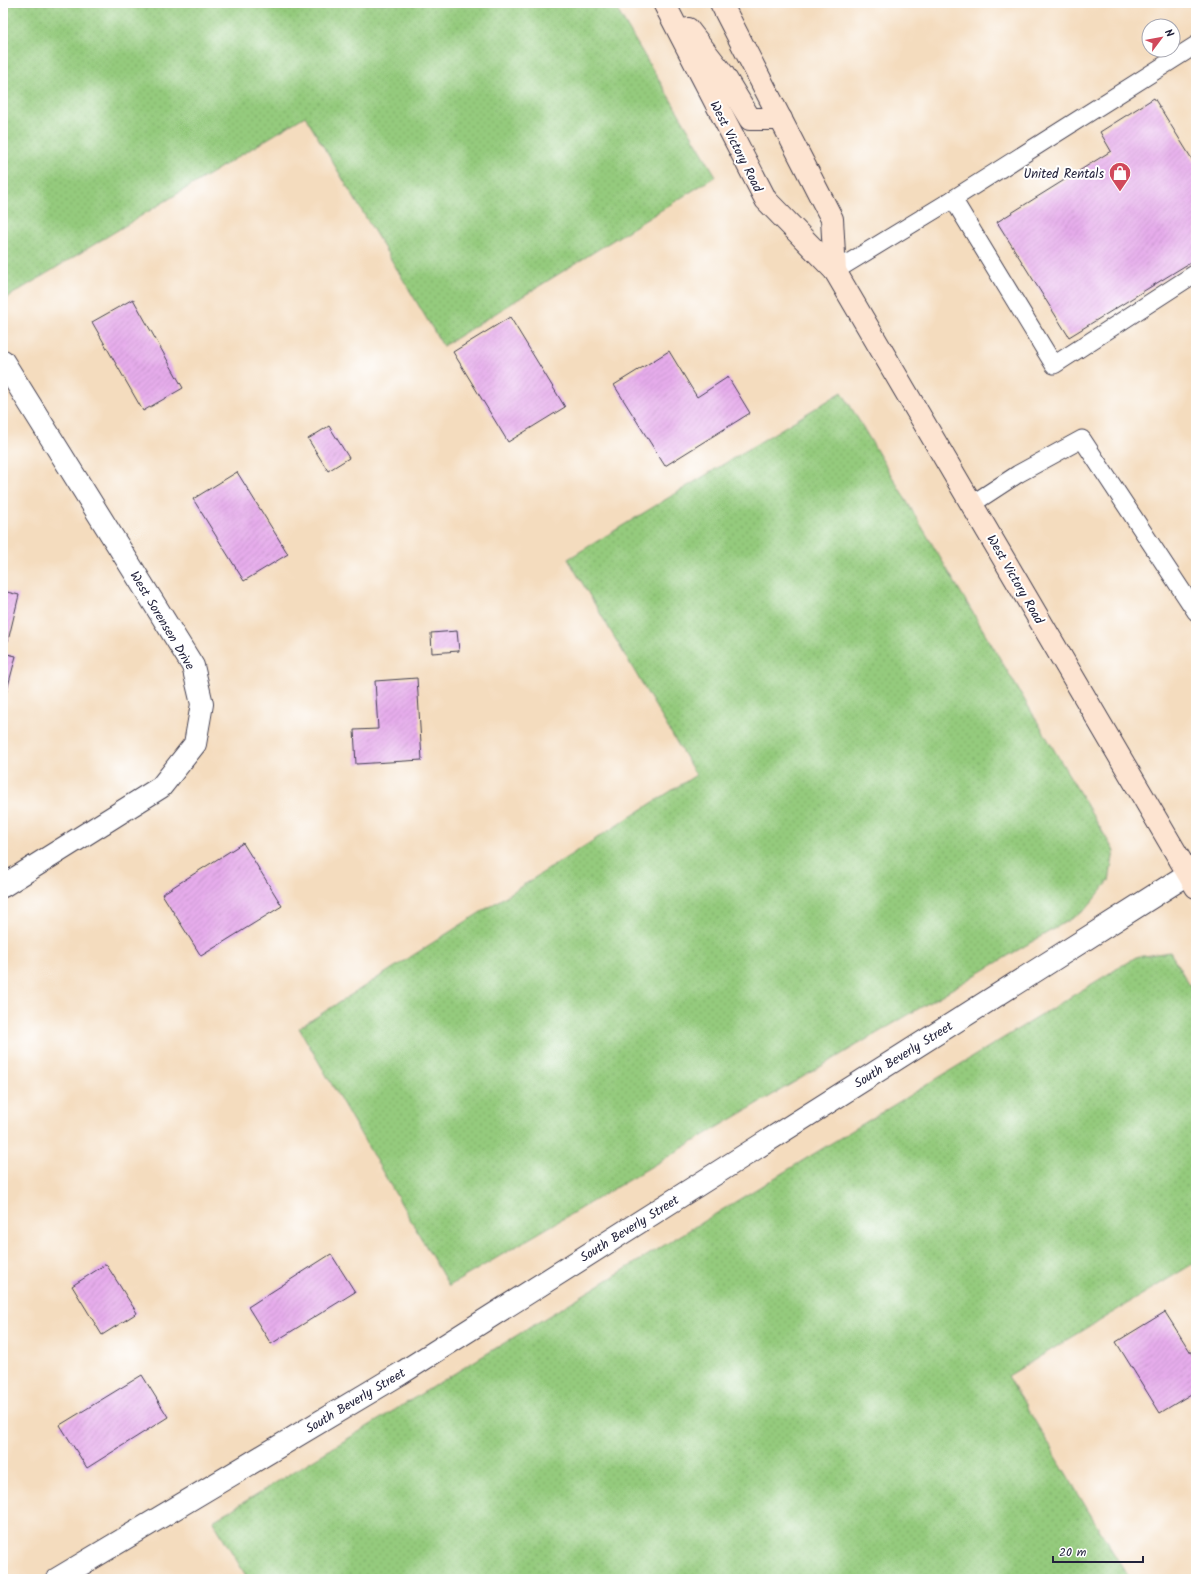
<svg xmlns="http://www.w3.org/2000/svg" width="1199" height="1582" font-family="Kalam,sans-serif">
  <style>
    .grass { fill: url(#grass-dots); stroke: #5b765c }
    .building { fill: url(#building-hatch) }
    .lines { fill: none; stroke-linecap: round; stroke-linejoin: round }
    .lane-casing { stroke: #423e4f; stroke-width: 19 }
    .street-casing { stroke: #423e4f; stroke-width: 24 }
    .secondary-casing { stroke: #423e4f; stroke-width: 24 }
    .lane { stroke: #fff; stroke-width: 17 }
    .street { stroke: #fff; stroke-width: 22 }
    .secondary { stroke: #fde4d1; stroke-width: 22 }
    .labels { text-anchor: middle; stroke-width: 4; stroke-linejoin: round; paint-order: stroke }
    .street-label { font-size: 13px; fill: #22223b; stroke: #fff }
    .poi-label { font-size: 13px; fill: #22223b; stroke: #fff; text-anchor: end }
  </style>
  <defs>
    <pattern id="grass-dots" width="8" height="8" patternUnits="userSpaceOnUse"><rect width="8" height="8" fill="#94cb7d"/><path d="M2 2h.1M6 6h.1" fill="none" stroke="#7fae6d" stroke-width="1.8" stroke-linecap="round"/></pattern>
    <pattern id="building-hatch" width="6" height="6" patternUnits="userSpaceOnUse"><rect width="6" height="6" fill="#e6aceb"/><path d="M-1 1l2-2M0 6l6-6M5 7l2-2" fill="none" stroke="#c594ca"/></pattern>
  </defs>
  <rect width="100%" height="100%" fill="#fff"/>
  <filter id="ink" filterUnits="userSpaceOnUse"><feTurbulence type="fractalNoise" baseFrequency=".025" numOctaves="2"/><feDisplacementMap in="SourceGraphic" scale="8" xChannelSelector="R" yChannelSelector="G"/><feConvolveMatrix kernelMatrix="1 2 1 2 8 2 1 2 1" color-interpolation-filters="sRGB"/></filter>
  <filter id="wash" filterUnits="userSpaceOnUse"><feTurbulence type="fractalNoise" baseFrequency=".012" numOctaves="4" result="noise"/><feDisplacementMap in="SourceGraphic" scale="16" xChannelSelector="R" yChannelSelector="G"/><feGaussianBlur stdDeviation="0.9" result="paint"/><feColorMatrix in="noise" values="0 0 0 0 0 0 0 0 0 0 0 0 0 0 0 0 0 1.4 0 .05"/><feComposite in="paint" operator="in"/></filter>
  <g filter="url(#wash)">
    <rect width="100%" height="100%" fill="#f4dcbe"/>
    <g class="grass">
      <polygon points="3,3 613,3 716,176 443,346 305,116 3,300"/>
      <polygon points="842,392 1114,851 1109,881 1084,911 449,1286 299,1028 696,775 568,559"/>
      <polygon points="1170,952 1196,996 1196,1262 1008,1376 1129,1579 248,1579 213,1521 1136,957"/>
    </g>
    <g id="blocks">
      <g class="building">
        <polygon points="1154,98 1195,164 1196,163 1196,259 1069,337 997,222 1111,151 1100,132"/>
        <polygon points="133,299 183,388 143,411 92,322"/>
        <polygon points="510,317 565,407 508,442 453,352"/>
        <polygon points="669,351 697,397 728,377 750,413 665,466 614,385"/>
        <polygon points="329,426 349,458 328,471 308,439"/>
        <polygon points="237,472 288,554 244,581 193,499"/>
        <polygon points="3,591 19,595 8,641 3,640"/>
        <polygon points="457,631 459,651 432,653 431,633"/>
        <polygon points="3,653 16,656 3,705"/>
        <polygon points="417,678 422,760 356,764 354,730 378,729 375,681"/>
        <polygon points="243,843 282,906 201,956 162,894"/>
        <polygon points="331,1254 355,1292 271,1344 248,1307"/>
        <polygon points="106,1264 137,1313 102,1335 72,1286"/>
        <polygon points="1165,1312 1193,1356 1196,1354 1196,1391 1160,1413 1116,1342"/>
        <polygon points="142,1375 168,1417 87,1468 60,1425"/>
      </g>
    </g>
  </g>
  <g filter="url(#ink)">
    <use href="#blocks" fill-opacity="0" stroke="#423e4f" stroke-width="1"/>
    <g class="lines">
      <g class="lane-casing">
        <g id="lane">
          <polyline points="953,199 1054,365 1196,273"/>
          <polyline points="835,271 953,199 1196,45"/>
          <polyline points="972,504 1018,474 1082,439 1196,612"/>
        </g>
      </g>
      <g class="street-casing">
        <g id="street">
          <polyline points="3,361 193,666 202,704 195,744 161,787 3,886"/>
          <polyline points="57,1579 400,1374 1196,869"/>
        </g>
      </g>
      <g class="secondary-casing">
        <g id="secondary">
          <polyline points="664,3 766,200 835,271 1196,887"/>
          <polyline points="721,3 832,219 835,271"/>
          <polyline points="688,29 723,74 750,119 781,119"/>
        </g>
      </g>
      <use href="#lane" class="lane"/>
      <use href="#street" class="street"/>
      <use href="#secondary" class="secondary"/>
    </g>
  </g>
  <defs>
    <g id="shop-pin" transform="scale(1.15)"><path d="M0 17L-7.5 6A9.5 9.5 0 1 1 7.5 6Z" fill="#d1495b" stroke="#fff"/><path d="M-5-2.5h2.3a2.7 3.5 0 0 1 5.4 0H5L5.5 6h-11ZM-1.5-2.5h3a1.5 2.3 0 0 0-3 0Z" fill="#fff"/></g>
  </defs>
  <g fill-rule="evenodd">
    <use href="#shop-pin" x="1120" y="173"/>
  </g>
  <g class="labels">
    <g class="street-label">
      <text transform="translate(737 146) rotate(63)" y="5">West Victory Road</text>
      <text transform="translate(1016 579) rotate(60)" y="5">West Victory Road</text>
      <text transform="translate(163 620) rotate(59)" y="5">West Sorensen Drive</text>
      <text transform="translate(903 1054) rotate(-32)" y="5">South Beverly Street</text>
      <text transform="translate(629 1228) rotate(-32)" y="5">South Beverly Street</text>
      <text transform="translate(355 1400) rotate(-31)" y="5">South Beverly Street</text>
    </g>
    <g class="poi-label">
      <text x="1104" y="178">United Rentals</text>
    </g>
  </g>
  <rect width="1199" height="1582" fill="none" stroke="#fff" stroke-width="16"/>
  <g transform="translate(1161 38) rotate(58)"><circle r="19" fill="#ffffff" stroke="#a7a7b1"/>
  <path d="M0-3L7 15L0 10L-7 15Z" fill="#d1495b"/>
  <text y="-6" font-size="11" font-weight="bold" text-anchor="middle" fill="#22223b">N</text>
  </g>
  <path d="M1053 1556v6h90v-6" fill="none" stroke="#22223b" stroke-width="2"/>
  <text x="1059" y="1556" font-size="12" fill="#22223b" stroke="#ffffff" stroke-width="3" paint-order="stroke">20 m</text>
</svg>
